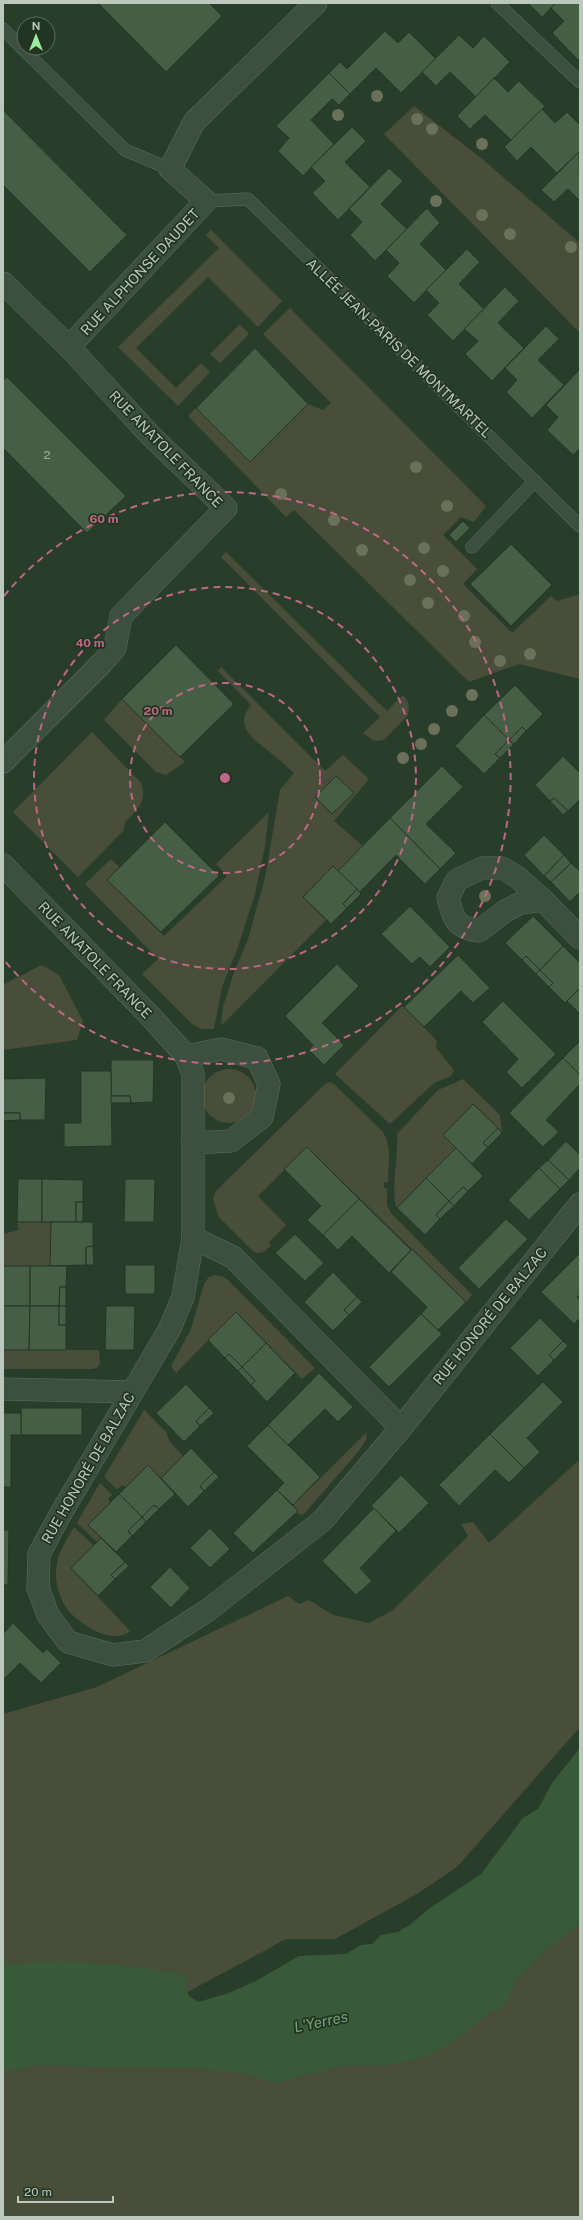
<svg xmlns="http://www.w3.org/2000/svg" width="583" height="2220" font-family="'Public Sans',sans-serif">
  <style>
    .green { fill: #484e3a }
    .water { fill: #385a39 }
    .building { fill: #465d46; stroke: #243624 }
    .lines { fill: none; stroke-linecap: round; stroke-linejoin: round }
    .service-casing { stroke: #5e6f5f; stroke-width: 13 }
    .minor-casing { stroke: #5e6f5f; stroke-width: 23 }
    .service { stroke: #3d4f3e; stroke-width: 12 }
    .minor { stroke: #3d4f3e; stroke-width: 22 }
    .tree { fill: #6b705a }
    .ring { fill: none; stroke: #be6886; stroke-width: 2; stroke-dasharray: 7 5 }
    .labels { text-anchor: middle; stroke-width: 3.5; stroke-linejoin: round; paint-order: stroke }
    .number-label { font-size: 12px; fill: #9dae9e }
    .street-label { font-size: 14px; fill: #bac9bb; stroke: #223422 }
    .water-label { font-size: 15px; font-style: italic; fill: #77a378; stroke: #223422 }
    .centre { fill: #be6886; stroke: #223422; stroke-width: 2 }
    .ring-label { font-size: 12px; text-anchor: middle; font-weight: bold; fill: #be6886; stroke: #223422; stroke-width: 3.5; stroke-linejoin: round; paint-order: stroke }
  </style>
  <rect width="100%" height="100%" fill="#293e2a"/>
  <g class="green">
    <polygon points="414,106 481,158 580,243 580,333 384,134"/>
    <polygon points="211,230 282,301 258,327 208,277 136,348 176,388 201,363 210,372 178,406 118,347 219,248 206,235"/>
    <polygon points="290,308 486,506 474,522 461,517 443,535 477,569 463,584 512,633 551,596 557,601 580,594 580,679 519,664 469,682 294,510 286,517 188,416 196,408 250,462 308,404 323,410 331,403 263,334"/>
    <polygon points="240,324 249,334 220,363 210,354"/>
    <path d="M226,552L387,711L403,695C409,701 410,707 408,715L384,740L374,741L363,733L380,717L221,557Z"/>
    <path d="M221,667L325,771L343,755L369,779L334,821L363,846L338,871L333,866L303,897L326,920L221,1026L223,1007L233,975L248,939L265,878L280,790L294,773C287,767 281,761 275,756C259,743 231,728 251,705L218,671Z"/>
    <polygon points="122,699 185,762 166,775 156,772 104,720"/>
    <path d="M92,732L141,783C148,801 137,810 125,822L124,830L78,877L13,812Z"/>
    <polygon points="269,812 265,846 255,894 237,950 222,987 214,1029 202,1029 192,1024 142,974 158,959 85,884 111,859 119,867 107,880 164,936 227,876 216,864"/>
    <polygon points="41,965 59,975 83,1021 77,1040 3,1050 3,985"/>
    <polygon points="401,1007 404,1007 437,1041 436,1048 454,1070 451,1076 434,1083 390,1124 335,1074"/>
    <circle cx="229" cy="1096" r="27"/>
    <path d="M463,1079L500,1115L502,1133L473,1104L443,1135L456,1148L397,1208C390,1195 399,1153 397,1134L438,1090Z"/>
    <path d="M329,1082L334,1084L383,1132C392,1147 388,1165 388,1182H384V1188L387,1189V1205L391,1213L472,1295L466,1302L307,1147L258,1196L286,1225L269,1242L271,1245C266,1251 262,1255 254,1252L218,1216L213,1198L216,1191L325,1084Z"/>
    <polygon points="17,1222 51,1222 50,1266 3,1266 3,1234 19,1230"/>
    <polygon points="214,1275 222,1276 229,1281 315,1368 302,1379 236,1312 176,1373 171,1366 191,1329 204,1284 208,1278"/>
    <polygon points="3,1350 99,1350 100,1363 97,1368 92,1369 3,1369"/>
    <polygon points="144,1410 166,1432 170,1442 183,1456 161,1478 148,1466 126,1488 123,1485 117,1489 104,1477"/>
    <polygon points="367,1432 366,1440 358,1452 303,1515 295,1513 298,1510 293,1505"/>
    <polygon points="580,1459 580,1727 457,1867 417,1894 335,1939 286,1939 171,2001 3,1985 3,1714 97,1687 288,1596 299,1604 309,1600 333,1615 369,1623 393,1610 468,1536 461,1524 473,1522 489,1543"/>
    <polygon points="100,1483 112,1495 108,1499 111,1503 88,1525 101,1538 97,1542 77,1523"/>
    <path d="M74,1527L94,1546L71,1568L130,1631C113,1646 79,1624 68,1610C61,1601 55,1584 56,1572C57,1554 65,1542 74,1527Z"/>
    <polygon points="580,1901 580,2217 3,2217 3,2062"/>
  </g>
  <path class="water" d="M580,1748V1924L544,1952L515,1981L509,1998L502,2009L492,2011L455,2041L424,2058L385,2065L338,2066L277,2083L241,2073L191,2067L122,2068L41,2065L3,2071V1965C65,1958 126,1964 187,1975L185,1985L189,1996L198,2002L226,1994L254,1982L299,1956L346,1954L361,1945L372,1944L381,1935L398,1932L410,1925L426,1911L481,1874L523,1818L538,1809L552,1783Z"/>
  <g class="building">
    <polygon points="98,3 209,3 222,16 166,72"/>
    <polygon points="528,3 556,3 542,17"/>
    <polygon points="556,3 580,3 580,58 578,60 552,33 564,21 551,8"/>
    <polygon points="385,31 398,43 409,32 436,59 401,93 376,68 350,94 329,73 340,62 347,69"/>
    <polygon points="459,35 473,48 484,36 510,62 476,97 450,72 436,86 422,72"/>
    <polygon points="329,73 350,94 339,105 332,99 311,120 334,144 303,176 278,151 289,138 276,126"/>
    <polygon points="494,78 508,92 519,81 545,106 511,140 485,115 470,129 457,116"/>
    <polygon points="542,109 555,123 567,112 580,125 580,151 557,173 531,147 517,161 504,147"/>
    <polygon points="3,110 127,235 90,272 3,185"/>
    <polygon points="352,127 366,141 345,162 370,187 338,220 312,193 325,181 311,167"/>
    <polygon points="579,152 580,201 568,189 554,202 541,190"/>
    <polygon points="389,168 403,181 381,204 407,229 375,261 350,235 362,222 349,209"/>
    <polygon points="427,208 440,223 420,244 446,270 414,303 387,276 399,263 386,250"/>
    <polygon points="467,249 480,262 459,284 484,309 453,341 427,315 439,303 426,290"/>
    <polygon points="505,287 519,301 498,323 524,348 492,381 465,354 478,341 464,329"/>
    <polygon points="546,326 559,339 538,360 564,385 532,418 506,392 517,380 505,368"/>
    <polygon points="255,348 308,404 250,462 196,408"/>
    <polygon points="580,369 580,448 573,455 547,430 558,417 546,405"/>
    <polygon points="7,377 126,496 87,533 3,448 3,380"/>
    <polygon points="463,521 470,528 456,542 449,535"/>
    <polygon points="511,544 552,585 511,626 470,584"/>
    <polygon points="176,645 234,704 180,757 122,699"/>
    <polygon points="515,685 543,714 526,731 522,727 509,740 484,715"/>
    <polygon points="484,715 509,740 495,754 500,758 484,774 455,746"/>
    <polygon points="522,727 526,731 514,744 509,740"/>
    <polygon points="509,740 514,744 500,758 495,754"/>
    <polygon points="563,756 580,773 580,799 568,811 554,798 550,801 535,785"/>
    <polygon points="442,766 463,787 426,824 456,853 440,869 390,818"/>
    <polygon points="336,776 354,793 332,814 315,797"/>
    <polygon points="554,798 568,811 563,815 550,801"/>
    <polygon points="390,818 440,869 425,884 396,855 359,893 338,871"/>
    <polygon points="165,822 219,876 161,932 107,880"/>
    <polygon points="544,835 564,855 544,876 524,855"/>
    <polygon points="564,855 571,863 551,882 544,876"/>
    <polygon points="571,863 580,871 580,892 570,902 551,882"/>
    <polygon points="333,866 357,889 343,904 347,908 331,924 303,897"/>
    <polygon points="357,889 361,894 347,908 343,904"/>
    <polygon points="410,906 450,947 430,967 420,957 412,964 381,934"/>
    <polygon points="533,916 563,946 540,970 526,956 522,960 505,943"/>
    <polygon points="563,946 580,963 580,988 565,1003 549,987 553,983 540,970"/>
    <polygon points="458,955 490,988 473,1003 461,991 424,1027 404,1007"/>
    <polygon points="526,956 540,970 536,974 522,960"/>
    <polygon points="337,964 359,986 322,1023 344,1045 324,1065 309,1050 313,1045 285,1016"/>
    <polygon points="540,970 553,983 549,987 536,974"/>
    <polygon points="580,988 580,1014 567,1001"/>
    <polygon points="503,1001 556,1054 522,1088 506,1072 518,1059 482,1022"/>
    <polygon points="580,1041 580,1075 563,1058"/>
    <polygon points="563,1058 580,1075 580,1084 546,1120 559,1132 543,1147 509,1113"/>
    <polygon points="111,1060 154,1060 153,1102 131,1103 130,1096 111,1096"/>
    <polygon points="81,1071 111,1071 112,1146 64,1147 64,1123 81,1123"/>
    <polygon points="46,1078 45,1120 20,1120 20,1113 3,1113 3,1079"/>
    <polygon points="111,1096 130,1096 131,1103 111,1103"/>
    <polygon points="473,1104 498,1128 483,1143 488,1147 472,1164 443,1135"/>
    <polygon points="3,1113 20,1113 20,1120 3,1121"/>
    <polygon points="498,1128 502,1133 488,1147 483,1143"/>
    <polygon points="566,1141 580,1155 580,1168 569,1180 548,1160"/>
    <polygon points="307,1147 359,1199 323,1235 307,1220 321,1206 284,1169"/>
    <polygon points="456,1148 483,1176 468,1191 463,1187 449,1201 426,1178"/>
    <polygon points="548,1160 569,1180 560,1189 539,1168"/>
    <polygon points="539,1168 560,1189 529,1220 508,1200"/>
    <polygon points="426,1178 449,1201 436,1215 440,1219 425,1235 397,1208"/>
    <polygon points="18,1179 42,1179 42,1222 17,1222"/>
    <polygon points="42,1179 83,1180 83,1202 76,1202 76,1222 42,1222"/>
    <polygon points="125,1179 155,1179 154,1222 124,1222"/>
    <polygon points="463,1187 468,1191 454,1206 449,1201"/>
    <polygon points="359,1199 411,1250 389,1273 352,1236 338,1250 323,1235"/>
    <polygon points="449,1201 454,1206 440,1219 436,1215"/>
    <rect x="76" y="1202" width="7" height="20"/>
    <polygon points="506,1219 528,1239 479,1289 458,1268"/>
    <polygon points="51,1222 93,1222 93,1246 86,1247 86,1265 50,1266"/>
    <polygon points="295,1234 324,1263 305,1281 275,1253"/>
    <polygon points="93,1246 94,1265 86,1265 86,1247"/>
    <polygon points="412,1249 466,1302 438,1330 421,1314 427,1307 391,1272"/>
    <polygon points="580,1253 580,1295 577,1297 580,1300 580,1318 574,1324 541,1292"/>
    <rect x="125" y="1265" width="30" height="29"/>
    <rect x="3" y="1266" width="27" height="40"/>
    <polygon points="30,1266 67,1266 66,1287 60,1287 59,1306 30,1306"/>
    <polygon points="333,1272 357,1297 344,1310 349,1315 333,1331 304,1302"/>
    <polygon points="60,1287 66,1287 66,1306 59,1306"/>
    <polygon points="357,1297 362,1302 349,1315 344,1310"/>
    <polygon points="3,1306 30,1306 29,1350 3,1350"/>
    <polygon points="30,1306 59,1306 59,1325 66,1325 66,1350 29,1350"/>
    <rect x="59" y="1306" width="7" height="19"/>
    <polygon points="106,1306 135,1306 134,1350 105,1350"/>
    <polygon points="236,1312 266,1343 242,1367 229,1354 225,1358 208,1340"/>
    <polygon points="421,1314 442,1334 389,1387 369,1367"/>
    <polygon points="540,1318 563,1341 549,1355 554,1360 538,1376 510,1348"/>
    <polygon points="563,1341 568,1346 554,1360 549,1355"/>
    <polygon points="266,1343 295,1373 267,1402 251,1385 255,1381 242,1367"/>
    <polygon points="229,1354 242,1367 238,1371 225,1358"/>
    <polygon points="242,1367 255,1381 251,1385 238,1371"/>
    <polygon points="319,1373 353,1407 338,1422 325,1409 288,1445 268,1425"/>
    <polygon points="543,1382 563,1402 527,1438 540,1452 524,1468 490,1434"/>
    <polygon points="186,1384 209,1408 196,1421 200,1426 184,1442 156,1413"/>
    <rect x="21" y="1408" width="61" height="27"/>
    <polygon points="209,1408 214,1413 200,1426 196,1421"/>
    <polygon points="3,1413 21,1413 21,1435 11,1435 11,1487 3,1487"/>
    <polygon points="268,1425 320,1477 293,1505 277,1490 284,1483 247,1446"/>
    <polygon points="490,1434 524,1468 509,1483 495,1470 459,1506 439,1485"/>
    <polygon points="191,1448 214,1472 200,1486 204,1491 188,1507 161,1478"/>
    <polygon points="148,1465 175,1494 159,1509 154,1505 142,1517 119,1494"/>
    <polygon points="214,1472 219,1477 204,1491 200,1486"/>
    <polygon points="401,1475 429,1503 399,1533 371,1506"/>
    <polygon points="277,1490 298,1511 253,1553 233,1533"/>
    <polygon points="119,1494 142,1517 128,1531 132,1536 116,1552 88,1525"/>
    <polygon points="154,1505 159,1509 146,1522 142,1517"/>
    <polygon points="374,1508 396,1531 360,1568 372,1581 356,1595 322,1561"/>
    <polygon points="142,1517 146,1522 132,1536 128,1531"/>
    <polygon points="210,1528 230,1549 210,1568 190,1548"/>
    <polygon points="3,1530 9,1530 8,1585 3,1585"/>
    <polygon points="101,1538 125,1562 111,1575 115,1579 98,1596 71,1568"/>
    <polygon points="125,1562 129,1566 115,1579 111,1575"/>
    <polygon points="170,1567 190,1588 171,1608 150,1587"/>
    <polygon points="13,1623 43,1653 47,1649 61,1663 41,1683 20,1663 3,1680 3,1634"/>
  </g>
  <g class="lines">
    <g class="service-casing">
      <g id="service">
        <polyline points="497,3 580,82"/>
        <polyline points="3,29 125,150 170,169"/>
        <polyline points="206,201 248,199 580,526"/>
        <polyline points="472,547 535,481"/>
      </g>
    </g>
    <g class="minor-casing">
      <g id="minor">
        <polyline points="3,283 69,347 151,436 226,508 121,616 115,648 102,663 3,762"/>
        <polyline points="69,347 206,201 170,169 194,122 316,3"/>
        <polyline points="3,865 152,1018 186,1056 193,1074 193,1238 183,1297 169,1330 60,1515 39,1554 38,1588 48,1615 68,1642 113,1655 145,1651 208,1610 322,1521 401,1428 580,1204"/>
        <path d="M543,900L521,903L505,911L479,931C455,928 454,919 448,898L457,880L482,868H502L517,877L543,900L580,938"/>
        <polyline points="186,1056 221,1049 257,1058 269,1084 262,1117 231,1141 193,1143"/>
        <polyline points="193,1238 233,1257 401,1428"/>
        <polyline points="3,1389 132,1392"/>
      </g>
    </g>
    <use href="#service" class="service"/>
    <use href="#minor" class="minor"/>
  </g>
  <g class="tree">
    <circle cx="377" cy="96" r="6"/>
    <circle cx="338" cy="115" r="6"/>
    <circle cx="417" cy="119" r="6"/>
    <circle cx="432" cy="129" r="6"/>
    <circle cx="482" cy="144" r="6"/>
    <circle cx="436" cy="201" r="6"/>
    <circle cx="482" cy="215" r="6"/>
    <circle cx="510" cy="234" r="6"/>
    <circle cx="571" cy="247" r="6"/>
    <circle cx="416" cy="467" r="6"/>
    <circle cx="281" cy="494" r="6"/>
    <circle cx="447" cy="506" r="6"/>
    <circle cx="334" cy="520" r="6"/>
    <circle cx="424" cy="548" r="6"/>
    <circle cx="362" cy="550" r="6"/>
    <circle cx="443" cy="571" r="6"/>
    <circle cx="410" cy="580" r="6"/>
    <circle cx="428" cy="603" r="6"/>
    <circle cx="464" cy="616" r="6"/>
    <circle cx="475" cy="642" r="6"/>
    <circle cx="530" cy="654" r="6"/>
    <circle cx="500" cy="661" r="6"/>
    <circle cx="472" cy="695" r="6"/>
    <circle cx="452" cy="711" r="6"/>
    <circle cx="434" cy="729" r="6"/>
    <circle cx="421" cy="744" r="6"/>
    <circle cx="403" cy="758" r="6"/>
    <circle cx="485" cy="896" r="6"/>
    <circle cx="229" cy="1098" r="6"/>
  </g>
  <g class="ring">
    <circle cx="225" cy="778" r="95"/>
    <circle cx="225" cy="778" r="191"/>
    <path d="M4 596A286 286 0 1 1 4 960"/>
  </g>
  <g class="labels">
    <g class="number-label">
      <text x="47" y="459">2</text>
    </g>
    <g class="street-label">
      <text transform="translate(140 272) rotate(-47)" y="5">RUE ALPHONSE DAUDET</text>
      <text transform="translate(399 348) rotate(44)" y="5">ALLÉE JEAN-PARIS DE MONTMARTEL</text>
      <text transform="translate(166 449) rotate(46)" y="5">RUE ANATOLE FRANCE</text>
      <text transform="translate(95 960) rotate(46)" y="5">RUE ANATOLE FRANCE</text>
      <text transform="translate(490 1316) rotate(-51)" y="5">RUE HONORÉ DE BALZAC</text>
      <text transform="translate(88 1468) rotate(-60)" y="5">RUE HONORÉ DE BALZAC</text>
    </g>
    <g class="water-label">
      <text transform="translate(321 2022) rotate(-12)" y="5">L'Yerres</text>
    </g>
  </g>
  <circle cx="225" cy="778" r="6" class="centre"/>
  <g class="ring-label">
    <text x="104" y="523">60 m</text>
    <text x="90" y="647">40 m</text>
    <text x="158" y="715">20 m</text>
  </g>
  <rect width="583" height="2220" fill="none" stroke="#bac9bb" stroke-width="8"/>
  <g transform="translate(36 36)"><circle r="19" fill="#223422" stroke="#5f705f"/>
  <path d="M0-3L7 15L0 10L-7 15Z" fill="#9ceca0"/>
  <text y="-6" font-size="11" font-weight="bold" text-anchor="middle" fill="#bac9bb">N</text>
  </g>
  <path d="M18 2196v6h95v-6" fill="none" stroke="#bac9bb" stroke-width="2"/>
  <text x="24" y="2196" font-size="12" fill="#bac9bb" stroke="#223422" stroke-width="3" paint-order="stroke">20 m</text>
</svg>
